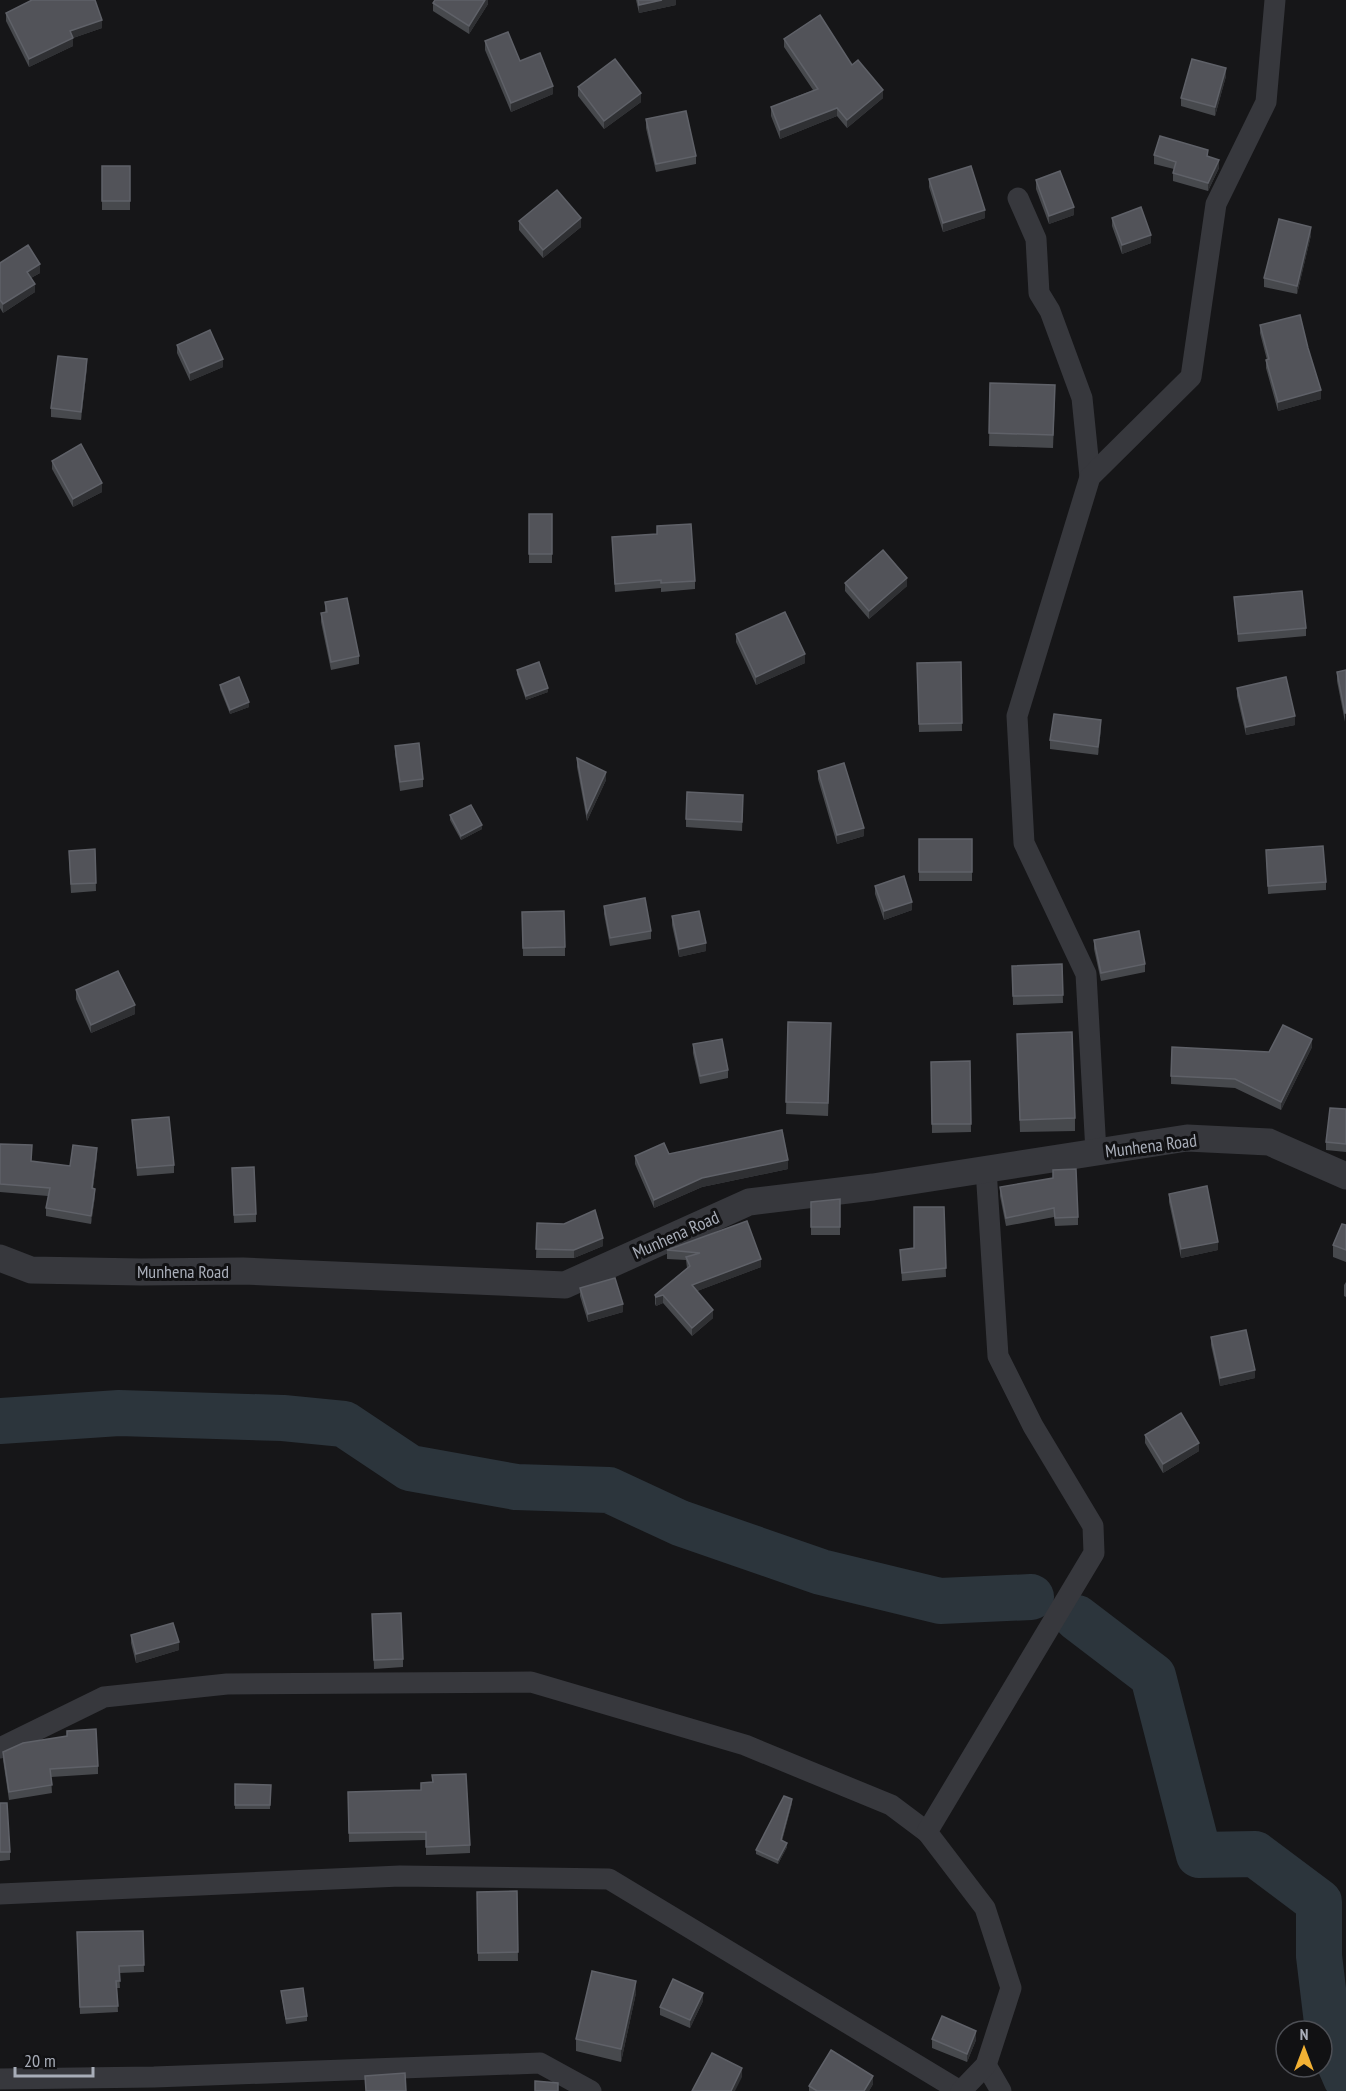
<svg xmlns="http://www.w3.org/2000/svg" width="1346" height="2091" font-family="'PT Sans Narrow',sans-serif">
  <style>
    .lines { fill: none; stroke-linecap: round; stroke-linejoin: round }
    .river { stroke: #2c353c; stroke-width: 46 }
    .minor { stroke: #37383d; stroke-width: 21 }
    .tertiary { stroke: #37383d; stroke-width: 27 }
    .wall { fill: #47494d }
    .shaded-wall { fill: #2f3033 }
    .building { fill: #525359; stroke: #5f6168; stroke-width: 1.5 }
    .labels { text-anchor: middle; stroke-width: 6; stroke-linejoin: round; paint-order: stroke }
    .street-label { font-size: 18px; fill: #a8adb8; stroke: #111113 }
  </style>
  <rect width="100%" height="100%" fill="#161618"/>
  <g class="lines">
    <g class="river">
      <polyline points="0,1421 119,1413 283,1418 344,1424 410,1468 516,1487 609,1490 680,1523 821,1572 940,1601 1031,1597"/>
      <polyline points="1077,1618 1153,1676 1199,1855 1255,1854 1319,1902 1319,1956 1329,2039 1346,2078"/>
    </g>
    <g class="minor">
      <polyline points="1018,198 1036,239 1039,293 1050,311 1082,398 1090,477"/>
      <polyline points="1096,1152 1086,974 1024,843 1017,716 1090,477 1191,377 1216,204 1266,102 1275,0"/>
      <polyline points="0,1748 104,1697 227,1684 531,1682 745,1745 891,1805 927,1832"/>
      <polyline points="0,1894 400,1876 609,1879 960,2091"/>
      <polyline points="986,2065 1001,2091"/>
      <polyline points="0,2079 154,2077 540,2063 591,2091"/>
      <polyline points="961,2091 986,2065 1011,1988 985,1908 927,1832 1094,1553 1093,1526 1033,1426 998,1356 986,1169"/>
    </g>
    <polyline class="tertiary" points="0,1258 31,1270 141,1272 243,1271 565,1285 749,1202 873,1187 1187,1138 1269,1142 1346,1176"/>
  </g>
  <g class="wall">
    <polygon points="488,0 488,4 469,34 433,11 433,3"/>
    <polygon points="636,0 676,0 676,5 639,13"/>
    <polygon points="6,13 102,28 73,38 73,46 29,67 6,21"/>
    <polygon points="784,39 852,65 883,98 847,128 837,116 780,139 771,116 771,107 813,90 784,47"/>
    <polygon points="485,41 520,61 553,94 511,112 485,50"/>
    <polygon points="1226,76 1215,116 1181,106 1181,98"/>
    <polygon points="578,87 641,102 604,129 578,96"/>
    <polygon points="646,119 696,156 696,164 656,172 646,128"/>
    <polygon points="1154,155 1208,157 1219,168 1208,191 1173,181 1173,173 1174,169 1154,164"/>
    <rect x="102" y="166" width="28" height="44"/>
    <polygon points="929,179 985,218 943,232 929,187"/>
    <polygon points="1036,180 1074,215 1049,224 1036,189"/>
    <polygon points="1112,218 1151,243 1122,254 1112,226"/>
    <polygon points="519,221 581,227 543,258 519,230"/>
    <polygon points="1311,235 1297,294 1264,287 1264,278"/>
    <polygon points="0,263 40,273 31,278 35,292 3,313 0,308"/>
    <polygon points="1260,325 1321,399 1278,411 1266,368 1266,360 1267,360 1260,333"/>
    <polygon points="177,345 223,367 190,381 177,353"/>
    <polygon points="87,367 81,420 51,417 51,408"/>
    <polygon points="990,383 1055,397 1053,448 989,446"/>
    <polygon points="52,461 102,492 73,507 52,469"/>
    <rect x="529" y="514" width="23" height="49"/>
    <polygon points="657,526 695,581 695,589 661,592 661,588 615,592 612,537 657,534"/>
    <polygon points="845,583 907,586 869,619 845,591"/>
    <polygon points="1234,597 1306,628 1306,636 1238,642"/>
    <polygon points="325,602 359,656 359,664 331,670 321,622 321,613 325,613"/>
    <polygon points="736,634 805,663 756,685 736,642"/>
    <polygon points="961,662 962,731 919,732 917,663"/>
    <polygon points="517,670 548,692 526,700 517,674"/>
    <polygon points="1346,670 1345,722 1337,681 1337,672"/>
    <polygon points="220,685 249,707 230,714 220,689"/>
    <polygon points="1237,688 1295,725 1246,735 1237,696"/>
    <polygon points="1101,729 1098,755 1050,749 1050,740"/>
    <polygon points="395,746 423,779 423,787 400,791 395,754"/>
    <polygon points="577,758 606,780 587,821 577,767"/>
    <polygon points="818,771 864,836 837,844 818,779"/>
    <polygon points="743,803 742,831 686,827 686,819"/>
    <polygon points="450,815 482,829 461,840 450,820"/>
    <rect x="919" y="839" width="53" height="42"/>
    <polygon points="95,849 96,891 71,893 69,859"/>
    <polygon points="1266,850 1326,882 1326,890 1268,894"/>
    <polygon points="875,886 912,910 884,920 875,894"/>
    <polygon points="604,906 651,931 651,939 610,946 604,914"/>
    <polygon points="522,912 565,947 565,956 523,956"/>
    <polygon points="672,916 706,951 679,957 672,925"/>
    <polygon points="1094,940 1145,964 1145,972 1101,981 1094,949"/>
    <polygon points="1062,964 1063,1003 1013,1005 1012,966"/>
    <polygon points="76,990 135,1014 91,1033 76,999"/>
    <polygon points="788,1022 831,1023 828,1116 786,1114"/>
    <polygon points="693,1044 728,1070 728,1078 700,1084 693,1053"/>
    <polygon points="1017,1047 1075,1118 1075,1131 1020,1132"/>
    <polygon points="1312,1047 1281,1110 1235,1088 1171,1084 1171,1076 1269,1052"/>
    <polygon points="970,1061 971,1132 932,1133 931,1062"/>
    <polygon points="1346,1109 1346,1152 1326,1150 1326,1142"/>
    <polygon points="132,1120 174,1165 174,1173 137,1176"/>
    <polygon points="0,1144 31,1161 70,1166 97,1156 93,1188 95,1196 91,1224 46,1216 46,1208 48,1196 0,1192"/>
    <polygon points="669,1154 788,1169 702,1187 654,1208 635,1164 635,1156"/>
    <polygon points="232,1177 256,1214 256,1222 234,1223"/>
    <polygon points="1000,1187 1078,1217 1078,1225 1055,1226 1054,1217 1006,1226 1000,1196"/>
    <polygon points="1169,1194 1218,1250 1181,1258 1169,1202"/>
    <polygon points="840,1199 840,1235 811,1235 811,1202"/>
    <polygon points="944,1207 946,1277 902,1281 900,1250 914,1248"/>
    <polygon points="747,1221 761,1267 697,1291 713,1318 692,1336 663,1303 656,1306 655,1304 655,1295 687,1268 686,1260 667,1259 667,1250"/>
    <polygon points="537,1223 564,1224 603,1246 574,1258 536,1258"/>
    <polygon points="1346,1225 1346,1262 1333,1257 1333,1245"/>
    <polygon points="1346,1282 1346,1297 1344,1296 1344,1285"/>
    <polygon points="580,1288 623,1312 588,1322 580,1296"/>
    <polygon points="1211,1337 1255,1378 1220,1386 1211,1345"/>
    <polygon points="1145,1435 1199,1451 1163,1473 1145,1443"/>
    <polygon points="372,1614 403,1659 403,1667 374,1669"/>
    <polygon points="131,1635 179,1650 136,1663 131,1643"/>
    <polygon points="3,1752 98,1766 98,1774 51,1777 52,1793 9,1800 3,1760"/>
    <polygon points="421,1783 470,1845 470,1853 426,1855 426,1840 349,1842 348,1792 421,1790"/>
    <polygon points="235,1784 271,1785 270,1809 235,1809"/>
    <polygon points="0,1803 10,1852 10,1860 0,1861"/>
    <polygon points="792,1803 782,1841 787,1847 778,1864 756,1854 756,1850"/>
    <polygon points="517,1891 518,1961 478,1961 477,1892"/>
    <polygon points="143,1931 144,1972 119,1973 120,1988 117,1988 118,2012 80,2014 77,1932"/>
    <polygon points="281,1991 307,2016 307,2021 286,2024"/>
    <polygon points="636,1993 621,2062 576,2051 576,2039"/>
    <polygon points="703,2001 690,2028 660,2015 660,2007"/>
    <polygon points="932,2039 976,2040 967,2062 932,2048"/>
    <polygon points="873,2084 869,2091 809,2091 809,2086"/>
  </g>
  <g class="shaded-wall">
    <polygon points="485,0 488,0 488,4 469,34 469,26"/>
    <polygon points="662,0 676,0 676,5 639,13 639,5"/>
    <polygon points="102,20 102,28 73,38 73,46 29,67 29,59 70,31"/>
    <polygon points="1226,68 1226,76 1215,116 1215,107"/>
    <polygon points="553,86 553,94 511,112 511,103"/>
    <polygon points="883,90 883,98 847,128 847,120"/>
    <polygon points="641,93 641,102 604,129 604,121"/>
    <polygon points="837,108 837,116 780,139 780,130"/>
    <polygon points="1219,160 1219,168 1208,191 1208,183"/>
    <polygon points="1074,207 1074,215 1049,224 1049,216"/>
    <polygon points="985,210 985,218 943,232 943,223"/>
    <polygon points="581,218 581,227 543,258 543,250"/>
    <polygon points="1311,227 1311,235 1297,294 1297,286"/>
    <polygon points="1151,235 1151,243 1122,254 1122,245"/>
    <polygon points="40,264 40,273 27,280 27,272"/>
    <polygon points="35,284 35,292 3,313 3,304"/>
    <polygon points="87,359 87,367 81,420 81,412"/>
    <polygon points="223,359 223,367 190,381 190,373"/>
    <polygon points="1321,390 1321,399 1278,411 1278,402"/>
    <polygon points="102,483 102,492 73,507 73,499"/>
    <polygon points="907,578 907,586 869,619 869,611"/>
    <polygon points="805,654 805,663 756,685 756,677"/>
    <polygon points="548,688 548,692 526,700 526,696"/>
    <polygon points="249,702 249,707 230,714 230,710"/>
    <polygon points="1295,716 1295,725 1246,735 1246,727"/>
    <polygon points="1101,720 1101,729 1098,755 1098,747"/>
    <polygon points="606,772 606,780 587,821 587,813"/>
    <polygon points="482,825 482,829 461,840 461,836"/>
    <polygon points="864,828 864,836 837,844 837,835"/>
    <polygon points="912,902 912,910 884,920 884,911"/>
    <polygon points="706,943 706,951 679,957 679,949"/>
    <polygon points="135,1005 135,1014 91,1033 91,1025"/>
    <polygon points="1312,1039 1312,1047 1281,1110 1281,1102"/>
    <polygon points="97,1148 97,1156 92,1196 92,1188"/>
    <polygon points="788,1160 788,1169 702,1187 654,1208 654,1200 702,1178"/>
    <polygon points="95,1189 95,1196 91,1224 91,1216"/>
    <polygon points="603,1238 603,1246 574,1258 574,1250"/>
    <polygon points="1218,1242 1218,1250 1181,1258 1181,1249"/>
    <polygon points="761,1259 761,1267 692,1293 692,1285"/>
    <polygon points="663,1295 663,1303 656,1306 656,1297"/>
    <polygon points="623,1304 623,1312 588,1322 588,1314"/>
    <polygon points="713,1310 713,1318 692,1336 692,1328"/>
    <polygon points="1255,1370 1255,1378 1220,1386 1220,1378"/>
    <polygon points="1199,1443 1199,1451 1163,1473 1163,1464"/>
    <polygon points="179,1642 179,1650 136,1663 136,1654"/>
    <polygon points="792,1799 792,1803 781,1844 781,1840"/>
    <polygon points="787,1843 787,1847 778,1864 778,1860"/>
    <polygon points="636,1981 636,1993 621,2062 621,2049"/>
    <polygon points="703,1993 703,2001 690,2028 690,2020"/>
    <polygon points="976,2031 976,2040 967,2062 967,2054"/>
    <polygon points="742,2068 742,2077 735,2091 731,2091"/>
    <polygon points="873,2076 873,2084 869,2091 864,2091"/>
  </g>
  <g class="building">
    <polygon points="32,0 95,0 102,20 70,31 73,38 29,59 6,13"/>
    <polygon points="435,0 485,0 469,26 433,3"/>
    <polygon points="638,0 662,0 639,5"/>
    <polygon points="820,15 852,65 858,60 883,90 847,120 837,108 780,130 771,107 818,89 784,39"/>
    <polygon points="508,32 520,61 540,53 553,86 511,103 485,41"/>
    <polygon points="615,59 641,93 604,121 578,87"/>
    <polygon points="1192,59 1226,68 1215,107 1181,98"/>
    <polygon points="686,111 696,156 656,164 646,119"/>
    <polygon points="1160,136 1208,150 1207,156 1219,160 1208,183 1173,173 1176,162 1154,155"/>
    <rect x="102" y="166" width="28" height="35"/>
    <polygon points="971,166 985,210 943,223 929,179"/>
    <polygon points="1060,171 1074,207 1049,216 1036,180"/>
    <polygon points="557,190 581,218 543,250 519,221"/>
    <polygon points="1141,207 1151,235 1122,245 1112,218"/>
    <polygon points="1279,219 1311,227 1297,286 1264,278"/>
    <polygon points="28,245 40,264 27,272 35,284 3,304 0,300 0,263"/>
    <polygon points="1300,315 1308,348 1321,390 1278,402 1266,360 1269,359 1260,325"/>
    <polygon points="210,330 223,359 190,373 177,345"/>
    <polygon points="58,356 87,359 81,412 51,408"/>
    <polygon points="990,383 1055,385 1053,435 989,433"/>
    <polygon points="81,444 102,483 73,499 52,461"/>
    <rect x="529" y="514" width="23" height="40"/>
    <polygon points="691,524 695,581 661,583 661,580 615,584 612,537 657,534 657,526"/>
    <polygon points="883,550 907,578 869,611 845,583"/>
    <polygon points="1302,591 1306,628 1238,634 1234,597"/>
    <polygon points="347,598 359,656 331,662 321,613 327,612 325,602"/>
    <polygon points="785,612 805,654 756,677 736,634"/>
    <polygon points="539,662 548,688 526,696 517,670"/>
    <polygon points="961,662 962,723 919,724 917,663"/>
    <polygon points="1346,670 1346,713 1345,713 1337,672"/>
    <polygon points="239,677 249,702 230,710 220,685"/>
    <polygon points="1286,677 1295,716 1246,727 1237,688"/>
    <polygon points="1054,714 1101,720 1098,747 1050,740"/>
    <polygon points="419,743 423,779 400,782 395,746"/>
    <polygon points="577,758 606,772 587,813"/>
    <polygon points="844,763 864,828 837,835 818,771"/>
    <polygon points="687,792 743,795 742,822 686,819"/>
    <polygon points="471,805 482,825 461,836 450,815"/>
    <rect x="919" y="839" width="53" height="33"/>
    <polygon points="1323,846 1326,882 1268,886 1266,850"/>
    <polygon points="95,849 96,883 71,884 69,851"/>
    <polygon points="904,876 912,902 884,911 875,886"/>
    <polygon points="645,898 651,931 610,938 604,906"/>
    <polygon points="564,911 565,947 523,948 522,912"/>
    <polygon points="699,911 706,943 679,949 672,916"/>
    <polygon points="1139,931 1145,964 1101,973 1094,940"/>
    <polygon points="1062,964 1063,995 1013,996 1012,966"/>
    <polygon points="118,971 135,1005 91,1025 76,990"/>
    <polygon points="788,1022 831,1023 828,1103 786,1102"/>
    <polygon points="1283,1025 1312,1039 1281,1102 1235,1079 1171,1076 1172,1047 1269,1052"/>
    <polygon points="1072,1032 1075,1118 1020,1120 1017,1034"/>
    <polygon points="722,1039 728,1070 700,1076 693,1044"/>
    <polygon points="970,1061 971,1124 932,1124 931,1062"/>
    <polygon points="1330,1108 1346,1109 1346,1144 1326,1142"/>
    <polygon points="169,1117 174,1165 137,1168 132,1120"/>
    <polygon points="782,1130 788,1160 702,1178 654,1200 635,1156 664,1143 669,1154"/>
    <polygon points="0,1144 32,1145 31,1161 70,1166 73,1145 97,1148 92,1188 95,1189 91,1216 46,1208 50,1188 0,1184"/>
    <polygon points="254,1167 256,1214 234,1215 232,1168"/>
    <polygon points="1076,1169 1078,1217 1055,1218 1054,1208 1006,1218 1000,1187 1053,1178 1053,1170"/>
    <polygon points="1207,1186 1218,1242 1181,1249 1169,1194"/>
    <polygon points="840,1199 840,1227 811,1227 811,1202"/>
    <polygon points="914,1207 944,1207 946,1268 902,1273 900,1250 914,1248"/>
    <polygon points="595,1210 603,1238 574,1250 536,1249 537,1223 564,1224"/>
    <polygon points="747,1221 761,1259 692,1285 713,1310 692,1328 663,1295 656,1297 655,1295 690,1266 686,1257 700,1253 667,1250"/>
    <polygon points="1342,1224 1346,1225 1346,1250 1333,1245"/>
    <polygon points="615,1278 623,1304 588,1314 580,1288"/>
    <polygon points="1246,1330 1255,1370 1220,1378 1211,1337"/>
    <polygon points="1181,1413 1199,1443 1163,1464 1145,1435"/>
    <polygon points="401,1613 403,1659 374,1660 372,1614"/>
    <polygon points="173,1623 179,1642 136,1654 131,1635"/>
    <polygon points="96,1729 98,1766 50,1769 52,1785 9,1792 3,1752 23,1743 67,1736 67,1731"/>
    <polygon points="466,1774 470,1845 426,1847 426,1832 349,1833 348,1792 421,1790 421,1783 433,1782 432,1775"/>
    <polygon points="235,1784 271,1785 270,1805 235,1805"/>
    <polygon points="784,1796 792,1799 781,1840 787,1843 778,1860 756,1850"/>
    <polygon points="0,1803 7,1803 10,1852 0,1852"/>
    <polygon points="517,1891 518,1952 478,1953 477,1892"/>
    <polygon points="143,1931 144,1965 119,1966 120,1981 116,1981 118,2006 80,2007 77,1932"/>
    <polygon points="592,1971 636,1981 621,2049 576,2039"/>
    <polygon points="673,1979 703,1993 690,2020 660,2007"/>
    <polygon points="303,1988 307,2016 286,2019 281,1991"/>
    <polygon points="942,2016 976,2031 967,2054 932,2039"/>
    <polygon points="831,2050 873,2076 864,2091 817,2091 809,2086"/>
    <polygon points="712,2053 742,2068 731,2091 692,2091"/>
    <polygon points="405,2073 406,2091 366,2091 365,2076"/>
    <polygon points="535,2081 558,2083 558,2091 535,2091"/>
  </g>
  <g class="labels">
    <g class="street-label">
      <text transform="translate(1151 1146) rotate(-7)" y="6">Munhena Road</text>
      <text transform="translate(676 1235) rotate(-24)" y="6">Munhena Road</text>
      <text x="183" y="1278">Munhena Road</text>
    </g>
  </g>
  <g transform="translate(1304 2049)"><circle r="28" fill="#111113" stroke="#4d4f55" stroke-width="1.5"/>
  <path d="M0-4.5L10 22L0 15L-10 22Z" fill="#f2b134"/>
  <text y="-9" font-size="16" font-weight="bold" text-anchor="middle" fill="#a8adb8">N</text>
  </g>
  <path d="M15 2067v9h78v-9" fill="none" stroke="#a8adb8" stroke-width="3"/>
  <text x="24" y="2067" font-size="18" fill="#a8adb8" stroke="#111113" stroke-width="4.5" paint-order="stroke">20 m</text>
</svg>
